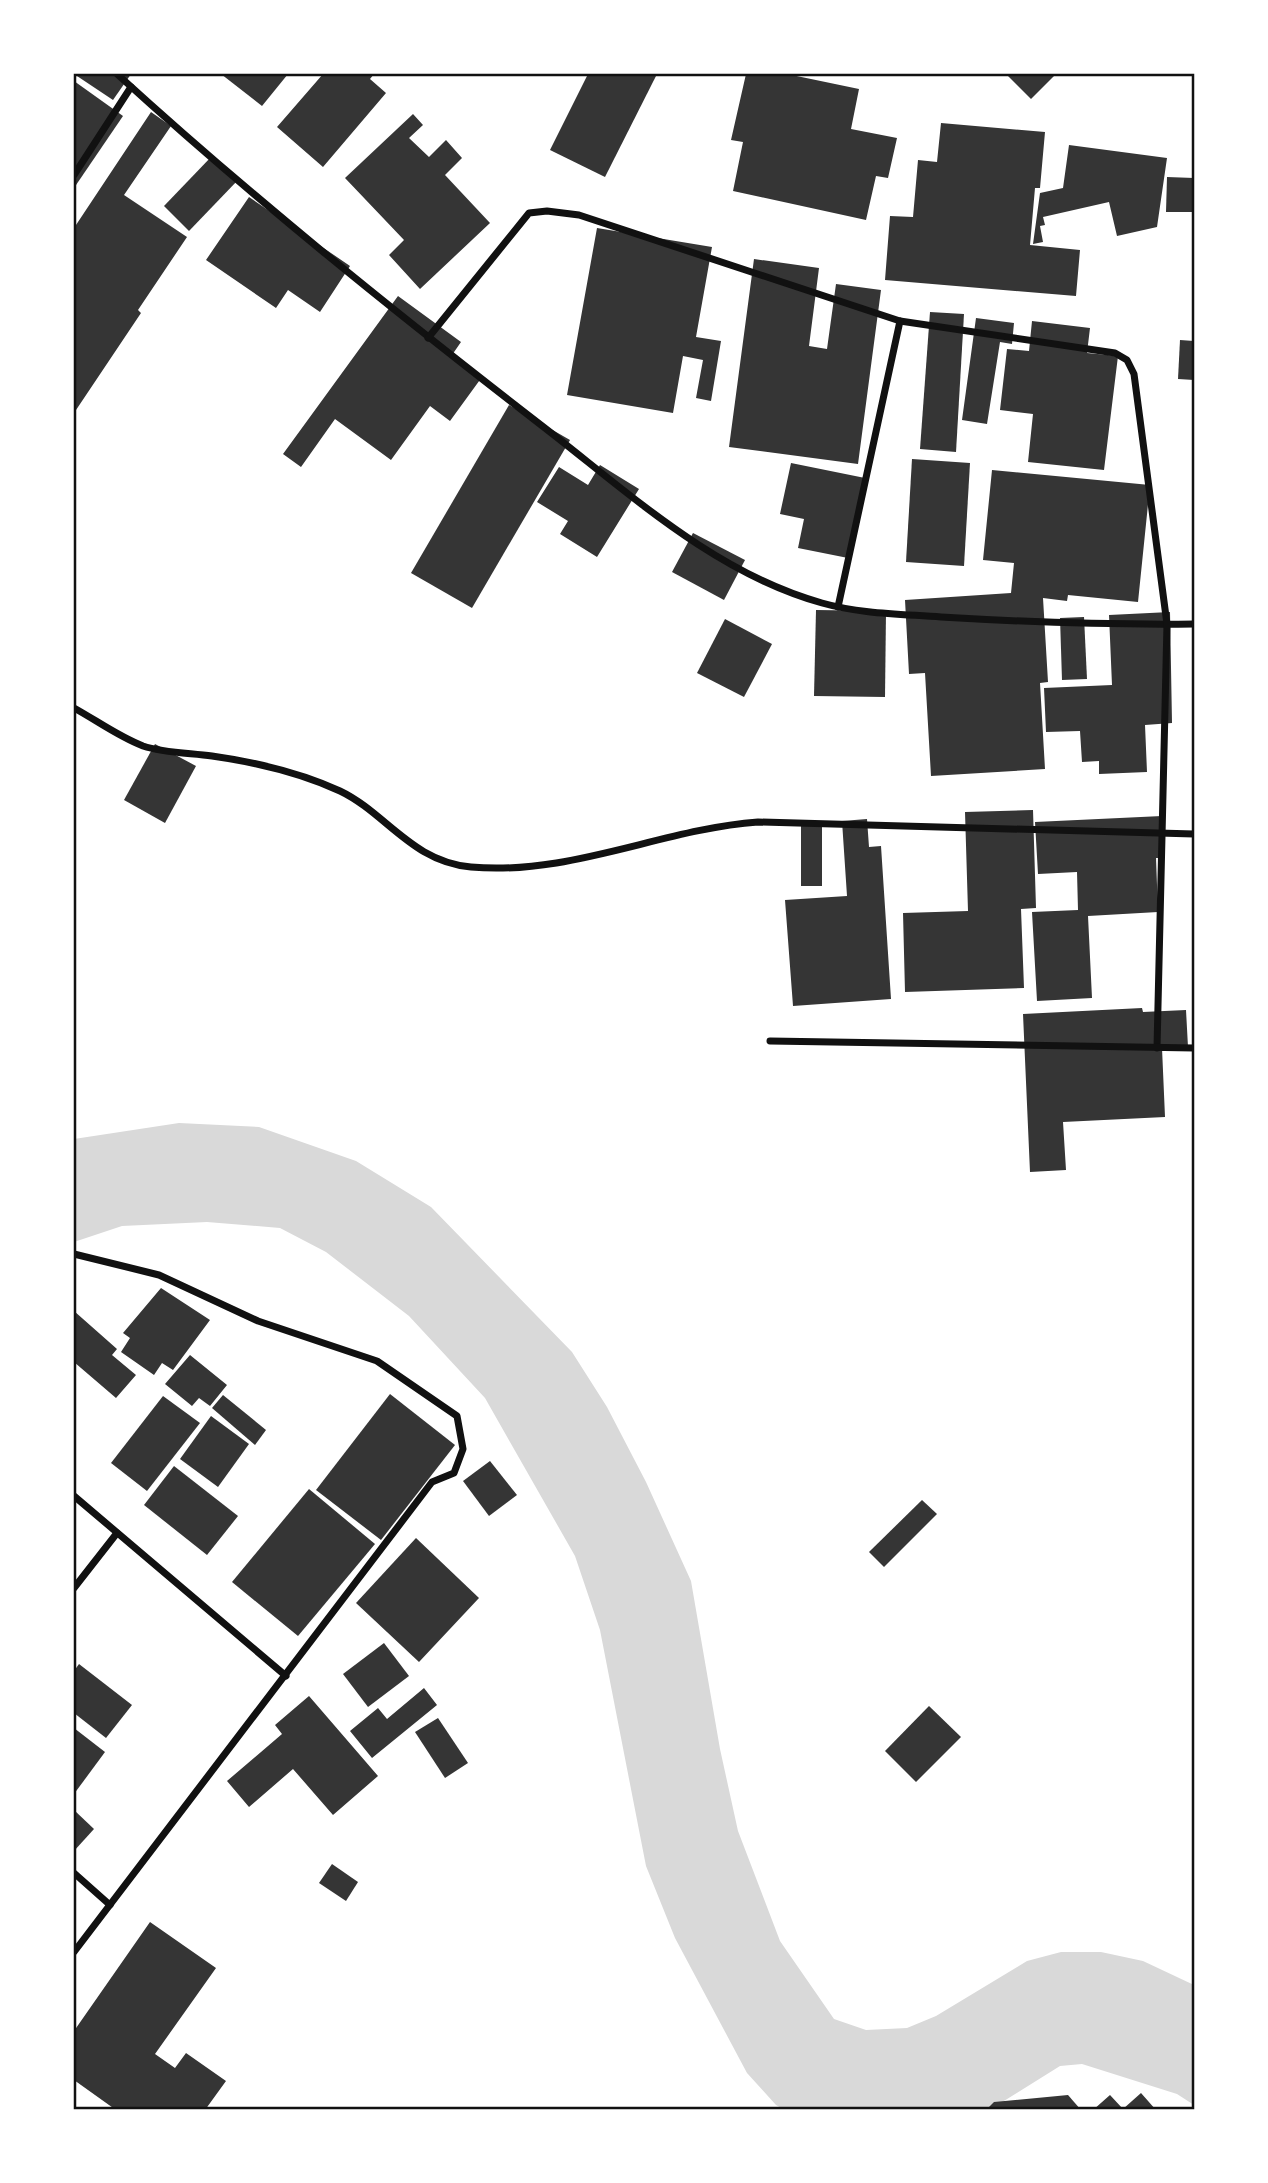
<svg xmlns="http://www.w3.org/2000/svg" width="1268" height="2183" font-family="'Varela Round',sans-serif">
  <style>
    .water { fill: #d9d9d9 }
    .building { fill: #353535 }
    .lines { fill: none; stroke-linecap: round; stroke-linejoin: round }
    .minor { stroke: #111; stroke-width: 7 }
    .neatline { fill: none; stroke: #111; stroke-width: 2.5 }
  </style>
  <rect width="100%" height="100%" fill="#fff"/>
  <polygon class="water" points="179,1123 259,1127 356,1161 431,1207 572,1352 607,1407 646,1482 691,1581 720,1749 738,1831 780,1941 834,2019 866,2030 907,2028 936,2016 1027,1961 1061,1952 1101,1952 1143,1961 1194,1985 1194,2105 1177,2094 1082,2064 1060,2066 991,2109 785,2110 776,2105 747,2073 675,1938 646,1866 600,1630 575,1556 485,1398 409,1316 326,1252 280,1228 207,1222 122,1226 74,1242 74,1139"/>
  <g class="building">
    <polygon points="74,74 131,74 113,100"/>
    <polygon points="221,74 288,74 262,106"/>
    <polygon points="323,74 374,74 370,79 386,93 323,167 277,127"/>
    <polygon points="588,74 657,74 605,177 550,150"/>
    <polygon points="746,74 787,74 859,89 851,129 897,138 888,178 876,176 866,220 733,191 743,142 731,140"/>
    <polygon points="1006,74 1056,74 1031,99"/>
    <polygon points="74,81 123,116 74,188"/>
    <polygon points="151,112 171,126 124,195 187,237 138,310 141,313 74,413 74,228"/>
    <polygon points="413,114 423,125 409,138 429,157 446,140 462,158 445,175 490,223 420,289 389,255 404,240 345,178"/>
    <polygon points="941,123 1045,132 1040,188 1035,188 1030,245 1080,250 1076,296 885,280 890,216 913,217 918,160 937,162"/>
    <polygon points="1069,145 1167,158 1157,227 1117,236 1109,202 1043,217 1045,225 1040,226 1043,242 1033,244 1040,193 1063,188"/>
    <polygon points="212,156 238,180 189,231 164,206"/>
    <polygon points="1167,177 1194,178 1194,212 1166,212"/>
    <polygon points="249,197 350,266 320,312 288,290 276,308 206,260"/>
    <polygon points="597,228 712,247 696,337 721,341 711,401 696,398 703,360 683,356 673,413 567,395"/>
    <polygon points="754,259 819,268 809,346 827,349 836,284 881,290 858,464 729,447"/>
    <polygon points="398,296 461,342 452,355 482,377 450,421 430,406 391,460 335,419 301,467 283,454"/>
    <polygon points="930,312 964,314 956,452 920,449"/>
    <polygon points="976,318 1014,323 1012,344 1000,342 987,424 962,420"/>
    <polygon points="1032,321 1090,328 1087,353 1118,356 1104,470 1028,462 1033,414 1000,410 1007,349 1029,351"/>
    <polygon points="1180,340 1194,341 1194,380 1178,379"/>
    <polygon points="509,405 570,440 472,608 411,573"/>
    <polygon points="912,459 970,463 964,566 906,562"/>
    <polygon points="791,463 865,478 848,558 798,548 804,519 780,514"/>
    <polygon points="600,465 639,489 597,557 560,534 568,521 537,502 559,467 588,485"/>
    <polygon points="992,470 1150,485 1138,602 1068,595 1067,601 1043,598 1048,682 1040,683 1045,769 931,776 925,673 909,674 905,600 1011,593 1014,563 983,560"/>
    <polygon points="693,533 745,560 724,600 672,572"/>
    <polygon points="816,610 886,611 885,697 814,696"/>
    <polygon points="1170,612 1172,723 1145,725 1147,772 1099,774 1099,761 1082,762 1080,731 1046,732 1044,688 1112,685 1109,615"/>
    <polygon points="1084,617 1087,679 1062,680 1060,618"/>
    <polygon points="725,619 772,644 744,697 697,673"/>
    <polygon points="155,744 196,766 165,823 124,800"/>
    <polygon points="1033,810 1036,908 1021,909 1024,988 905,992 903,913 968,911 965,812"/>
    <polygon points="1162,816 1164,858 1156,858 1158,912 1088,916 1092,998 1037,1001 1032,912 1078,910 1077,872 1038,874 1035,822"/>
    <polygon points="867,819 869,847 881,846 891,999 793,1006 785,900 847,896 842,821"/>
    <rect x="801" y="823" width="21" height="63"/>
    <polygon points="1142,1008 1143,1012 1186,1010 1188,1047 1162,1048 1165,1117 1063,1122 1066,1170 1030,1172 1023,1014"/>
    <polygon points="161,1288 210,1320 173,1370 162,1363 154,1375 121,1352 130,1338 123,1333"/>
    <polygon points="74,1311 117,1349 112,1355 136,1375 116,1398 74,1362"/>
    <polygon points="190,1355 227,1385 210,1406 199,1398 192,1406 165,1384"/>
    <polygon points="390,1394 455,1445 381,1540 316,1490"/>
    <polygon points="223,1395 266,1430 255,1445 212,1408"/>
    <polygon points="163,1396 200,1423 147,1491 111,1463"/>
    <polygon points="211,1416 249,1444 218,1487 180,1459"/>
    <polygon points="490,1461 517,1495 489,1516 463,1481"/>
    <polygon points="174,1466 238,1516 207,1555 144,1505"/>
    <polygon points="309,1489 375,1544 298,1636 232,1582"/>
    <polygon points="922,1500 937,1514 884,1567 869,1552"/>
    <polygon points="416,1538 479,1598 419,1662 356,1603"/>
    <polygon points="384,1643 409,1676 368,1707 343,1674"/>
    <polygon points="79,1664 132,1705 106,1738 74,1713 74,1671"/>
    <polygon points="424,1688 437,1705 372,1758 350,1731 378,1708 387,1719"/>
    <polygon points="309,1696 378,1776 333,1815 293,1769 249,1807 227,1781 282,1734 275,1725"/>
    <polygon points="929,1706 961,1737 916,1782 885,1751"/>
    <polygon points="438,1718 468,1763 445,1778 415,1732"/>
    <polygon points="74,1728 105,1752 74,1794"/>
    <polygon points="74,1810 94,1829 74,1851"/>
    <polygon points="332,1864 358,1882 346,1901 319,1883"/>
    <polygon points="150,1922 216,1968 155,2054 175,2068 186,2053 226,2081 205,2110 116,2110 74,2080 74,2031"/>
    <polygon points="1141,2093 1156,2110 1093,2110 1110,2095 1123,2109"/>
    <polygon points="1068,2095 1081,2110 986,2110 994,2102"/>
  </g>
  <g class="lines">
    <g class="minor">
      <path d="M117,74C253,198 395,312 541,425C628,492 714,573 822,603C861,614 901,614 941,617C1025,622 1110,625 1194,624"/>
      <polyline points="74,175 131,87"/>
      <polyline points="428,338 529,213 547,211 579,215 900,321 1115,353 1127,360 1134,374 1167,624 1157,1048"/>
      <polyline points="838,607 900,321"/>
      <path d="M74,708C96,720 119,737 143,746C164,753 190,753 212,756C254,762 301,773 340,791C386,813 412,862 471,867C570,876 662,829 758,822L1194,834"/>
      <polyline points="770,1041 1194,1048"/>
      <polyline points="74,1254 159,1275 258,1321 377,1361 457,1416 463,1449 454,1473 432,1482 74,1952"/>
      <polyline points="74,1496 286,1676"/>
      <polyline points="74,1588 117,1533"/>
      <polyline points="74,1873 110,1905"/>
    </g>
  </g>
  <rect width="1268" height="2183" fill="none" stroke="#ffffff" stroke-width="150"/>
  <rect x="75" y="75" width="1118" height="2033" class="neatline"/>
</svg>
